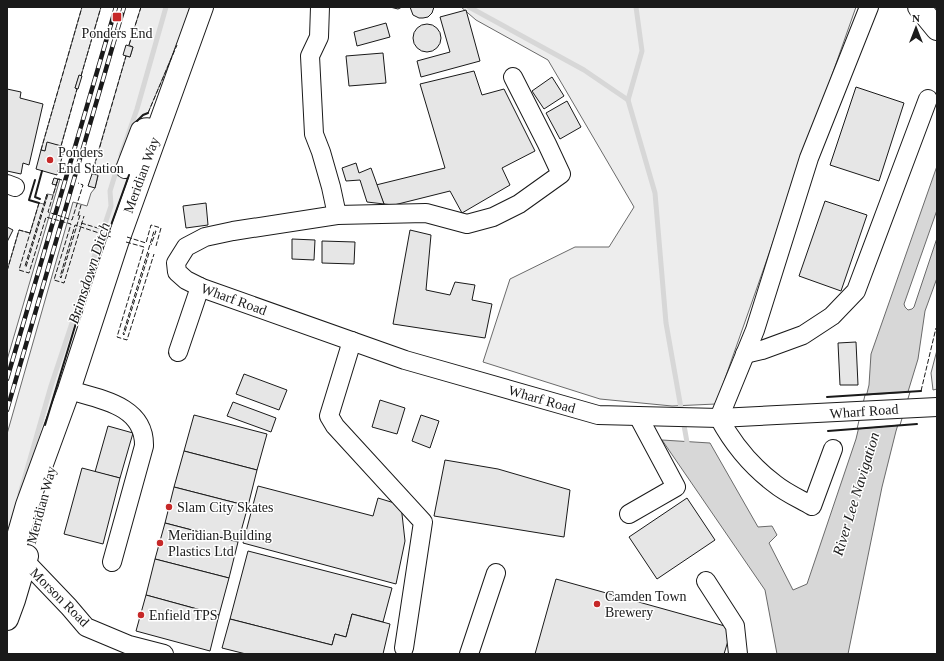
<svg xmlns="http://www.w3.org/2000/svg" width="944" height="661" font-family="'Times New Roman',serif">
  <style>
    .built { fill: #ededed; stroke: #6a6a6a }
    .water { fill: #d7d7d7; stroke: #6a6a6a }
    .pier { fill: #fff; stroke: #6a6a6a }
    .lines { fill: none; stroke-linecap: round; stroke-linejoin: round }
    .stream { stroke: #d7d7d7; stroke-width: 5 }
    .building { fill: #e6e6e6; stroke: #1a1a1a }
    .minor-casing { stroke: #1a1a1a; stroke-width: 20 }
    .major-casing { stroke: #1a1a1a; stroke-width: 24 }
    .minor { stroke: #fff; stroke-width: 18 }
    .major { stroke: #fff; stroke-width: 22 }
    .rail-casing { stroke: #1a1a1a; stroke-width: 4.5 }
    .rail { stroke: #fff; stroke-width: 3; stroke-dasharray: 9; stroke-linecap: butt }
    .fence { stroke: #1a1a1a; stroke-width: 1; stroke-dasharray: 5 2; stroke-linecap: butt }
    .wall { stroke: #1a1a1a; stroke-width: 2 }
    .poi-dot { fill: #c62828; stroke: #fff; stroke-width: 1.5 }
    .labels { text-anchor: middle; stroke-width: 3; stroke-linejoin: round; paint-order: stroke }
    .poi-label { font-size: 14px; fill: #1a1a1a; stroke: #fff; text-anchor: start }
    .street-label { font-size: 14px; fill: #1a1a1a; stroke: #fff }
    .water-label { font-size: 15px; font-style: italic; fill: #1a1a1a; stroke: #fff }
  </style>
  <rect width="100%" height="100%" fill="#fff"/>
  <g class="built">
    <polygon points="82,7 101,7 81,76 79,76 75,88 77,89 61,146 47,143 45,151 41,150"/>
    <polygon points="141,7 190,7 183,30 148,113 143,115 137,121 120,168 130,172 76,323 7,551 7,434 73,202 87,206 91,193 95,188 98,176 92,173 126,56 130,57 133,47 129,45"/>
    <polygon points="461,7 856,7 716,404 672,406 600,399 483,362 510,279 575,247 609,247 634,207 548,60 476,20"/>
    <polygon points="58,179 60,179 7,360 7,271 19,230 30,233 39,203 44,204 47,194 53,195"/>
    <polygon points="937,350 937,389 933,390 931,373"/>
  </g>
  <polygon class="water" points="937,166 937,210 904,304 905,307 908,310 912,309 914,307 937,238 937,278 925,311 918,359 896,431 882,487 848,654 777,654 765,590 662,440 710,443 758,527 772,526 777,535 769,543 793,590 807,584 856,439 869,385 871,354"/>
  <polygon class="pier" points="910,392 900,425 857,429 865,395"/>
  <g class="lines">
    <g class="stream">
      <polyline points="469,7 584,70 628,100 655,193 666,323 688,448"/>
      <polyline points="628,100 642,51 636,7"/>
      <polyline points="121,155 137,109 166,7"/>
      <polyline points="20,494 51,386 111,206 110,191 118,165"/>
    </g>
  </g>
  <g class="building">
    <polygon points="390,7 402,7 398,9"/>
    <polygon points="410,7 434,7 432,13 428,17 423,18 419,18 413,15"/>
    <polygon points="466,10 480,61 421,77 417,61 450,52 440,17"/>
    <polygon points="386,23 390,37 357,46 354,32"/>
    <circle cx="427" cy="38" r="14"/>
    <polygon points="126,45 133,47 130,57 123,55"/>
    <polygon points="383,53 386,83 349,86 346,56"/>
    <polygon points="474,71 482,95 504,89 535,151 502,168 510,185 462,213 450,191 394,205 384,204 376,185 445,168 420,84"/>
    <polygon points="79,75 82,76 78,89 75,88"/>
    <polygon points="552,77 564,96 544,109 532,91"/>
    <polygon points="856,87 904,103 879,181 830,165"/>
    <polygon points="7,89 21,92 20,98 43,104 29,165 23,163 21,174 7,171"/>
    <polygon points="567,101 581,127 560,139 546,113"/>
    <polygon points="47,142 65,147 57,175 36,169 41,150 45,151"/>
    <polygon points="356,163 359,173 371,168 384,204 367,202 360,180 346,181 342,168"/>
    <polygon points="92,174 98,175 95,188 88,186"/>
    <polygon points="54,178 58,179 56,185 52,184"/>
    <polygon points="825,201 867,215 841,291 799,276"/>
    <polygon points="206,203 208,225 186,228 183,206"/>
    <polygon points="7,227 13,230 7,242"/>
    <polygon points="410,230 431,235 426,290 450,295 455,282 475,285 472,300 492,304 485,338 393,324"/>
    <polygon points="292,239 315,240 314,260 292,259"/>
    <polygon points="322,241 355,242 354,264 322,263"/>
    <polygon points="856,342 858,385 840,385 838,343"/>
    <polygon points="244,374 287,390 279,410 236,394"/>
    <polygon points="380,400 405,408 397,434 372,427"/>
    <polygon points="233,402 276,418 271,432 227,416"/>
    <polygon points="194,415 267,434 257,470 184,451"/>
    <polygon points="421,415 439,421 430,448 412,441"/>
    <polygon points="108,426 133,433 120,478 95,472"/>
    <polygon points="184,451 257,470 248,506 174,487"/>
    <polygon points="445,460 498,469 570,490 564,537 434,516"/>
    <polygon points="82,468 120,478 103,544 64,534"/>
    <polygon points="258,486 373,516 378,498 401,505 405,541 396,584 243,543"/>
    <polygon points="174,487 248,506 238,542 165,523"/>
    <polygon points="687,498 715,540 657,579 629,537"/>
    <polygon points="165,523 238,542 229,578 155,559"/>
    <polygon points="248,551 392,588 383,622 352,614 346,637 335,634 332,645 230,619"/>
    <polygon points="155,559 229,578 219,615 146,595"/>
    <polygon points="556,579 732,628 724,654 535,654"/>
    <polygon points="146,595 219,615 210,651 136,631"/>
    <polygon points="352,614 390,624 383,654 246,654 222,648 230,619 332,645 335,634 346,637"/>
  </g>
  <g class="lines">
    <g class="minor-casing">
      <g id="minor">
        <polyline points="320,7 319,37 310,56 314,134 321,152 331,187 337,215"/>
        <polyline points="513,77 547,144 561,174 519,204 493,217 467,224 426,213 337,215 233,231 205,237 186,247 176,263 177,272 186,280 202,288 405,360 598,415 719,418 937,407"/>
        <path d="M125,169L140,130C146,125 151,128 158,130"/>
        <polyline points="7,184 15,187"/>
        <polyline points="352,341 329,416 335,426 423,522 404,648"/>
        <polyline points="178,352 200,287"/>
        <polyline points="745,354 762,350 803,335 832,316 856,291 928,99"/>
        <path d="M69,390C99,399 145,405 144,446L112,562"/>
        <path d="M833,449L812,506C800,499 786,493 775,484C751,466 733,444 719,418L755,330L809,158L869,7"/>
        <polyline points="629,514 676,487 638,416"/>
        <polyline points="26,562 69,607 86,627 129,645 164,654"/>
        <polyline points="706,581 735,626 738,654"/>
        <polyline points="469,654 496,573"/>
      </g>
    </g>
    <g class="major-casing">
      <g id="major">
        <polyline points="919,7 937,29"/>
        <polyline points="7,575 27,505 69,390 117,243 202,7"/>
        <polyline points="7,619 14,600 27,556"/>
      </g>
    </g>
    <use href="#minor" class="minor"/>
    <use href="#major" class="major"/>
    <g class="rail-casing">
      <g id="rail">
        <polyline points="7,379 116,7"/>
        <polyline points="7,410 124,7"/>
      </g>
    </g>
    <use href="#rail" class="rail"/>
    <g class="fence">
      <polyline points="129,45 141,7"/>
      <polyline points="81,76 101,7"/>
      <polyline points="148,113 177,45"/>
      <polyline points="61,146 77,89"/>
      <polyline points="41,150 82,7"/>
      <polyline points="92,174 126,56"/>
      <polyline points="62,180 58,179 48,212 72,220 83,185 78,183"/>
      <polyline points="47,194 25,266 26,267 48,194"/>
      <polyline points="39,203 19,270 29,273 46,217 71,224 54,280 64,283 84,216"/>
      <polyline points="80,215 61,278 60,277 75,225 111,237"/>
      <polyline points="78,216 81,205"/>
      <polyline points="81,223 111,232"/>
      <polyline points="127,237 146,243 151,225 161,228 156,246"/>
      <polyline points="126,242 144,247 117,337 127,340 154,254"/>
      <polyline points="149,253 124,335 123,334 154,231 156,231 151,245"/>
      <polyline points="7,271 19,230 30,233"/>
      <polyline points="921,391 936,328"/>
    </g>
    <g class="wall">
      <polyline points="137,121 143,115 148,113"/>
      <polyline points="35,180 29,200 39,203"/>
      <polyline points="40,199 35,197 42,171"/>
      <polyline points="827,397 921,391"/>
      <polyline points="45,425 76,323 129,175"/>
      <polyline points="828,431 917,424"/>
    </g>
  </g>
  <g class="poi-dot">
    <rect x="112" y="12" width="10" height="10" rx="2"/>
    <circle cx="50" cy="160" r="4"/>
    <circle cx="169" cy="507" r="4"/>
    <circle cx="160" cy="543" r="4"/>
    <circle cx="597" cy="604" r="4"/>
    <circle cx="141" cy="615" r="4"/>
  </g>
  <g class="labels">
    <g class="poi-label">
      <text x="117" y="38" text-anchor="middle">Ponders End</text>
      <text x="58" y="157">Ponders<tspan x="58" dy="16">End Station</tspan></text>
      <text x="177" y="512">Slam City Skates</text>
      <text x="168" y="540">Meridian Building<tspan x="168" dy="16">Plastics Ltd</tspan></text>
      <text x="605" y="601">Camden Town<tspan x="605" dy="16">Brewery</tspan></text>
      <text x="149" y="620">Enfield TPS</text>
    </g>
    <g class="street-label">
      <text transform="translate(141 175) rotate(-70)" y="5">Meridian Way</text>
      <text transform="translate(234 299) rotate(20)" y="5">Wharf Road</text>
      <text transform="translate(542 399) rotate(16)" y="5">Wharf Road</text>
      <text transform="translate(864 411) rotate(-4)" y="5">Wharf Road</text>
      <text transform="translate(41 505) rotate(-75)" y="5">Meridian Way</text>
      <text transform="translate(60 597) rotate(45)" y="5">Morson Road</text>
    </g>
    <g class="water-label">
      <text transform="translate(89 273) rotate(-72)" y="5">Brimsdown Ditch</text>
      <text transform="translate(856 494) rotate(-73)" y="5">River Lee Navigation</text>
    </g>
  </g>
  <rect width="944" height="661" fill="none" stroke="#1a1a1a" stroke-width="16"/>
  <g transform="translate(916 28)" stroke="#ffffff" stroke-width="3" paint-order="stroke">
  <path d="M0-3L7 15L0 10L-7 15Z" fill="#1a1a1a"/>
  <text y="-6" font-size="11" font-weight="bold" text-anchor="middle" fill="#1a1a1a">N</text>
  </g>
</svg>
